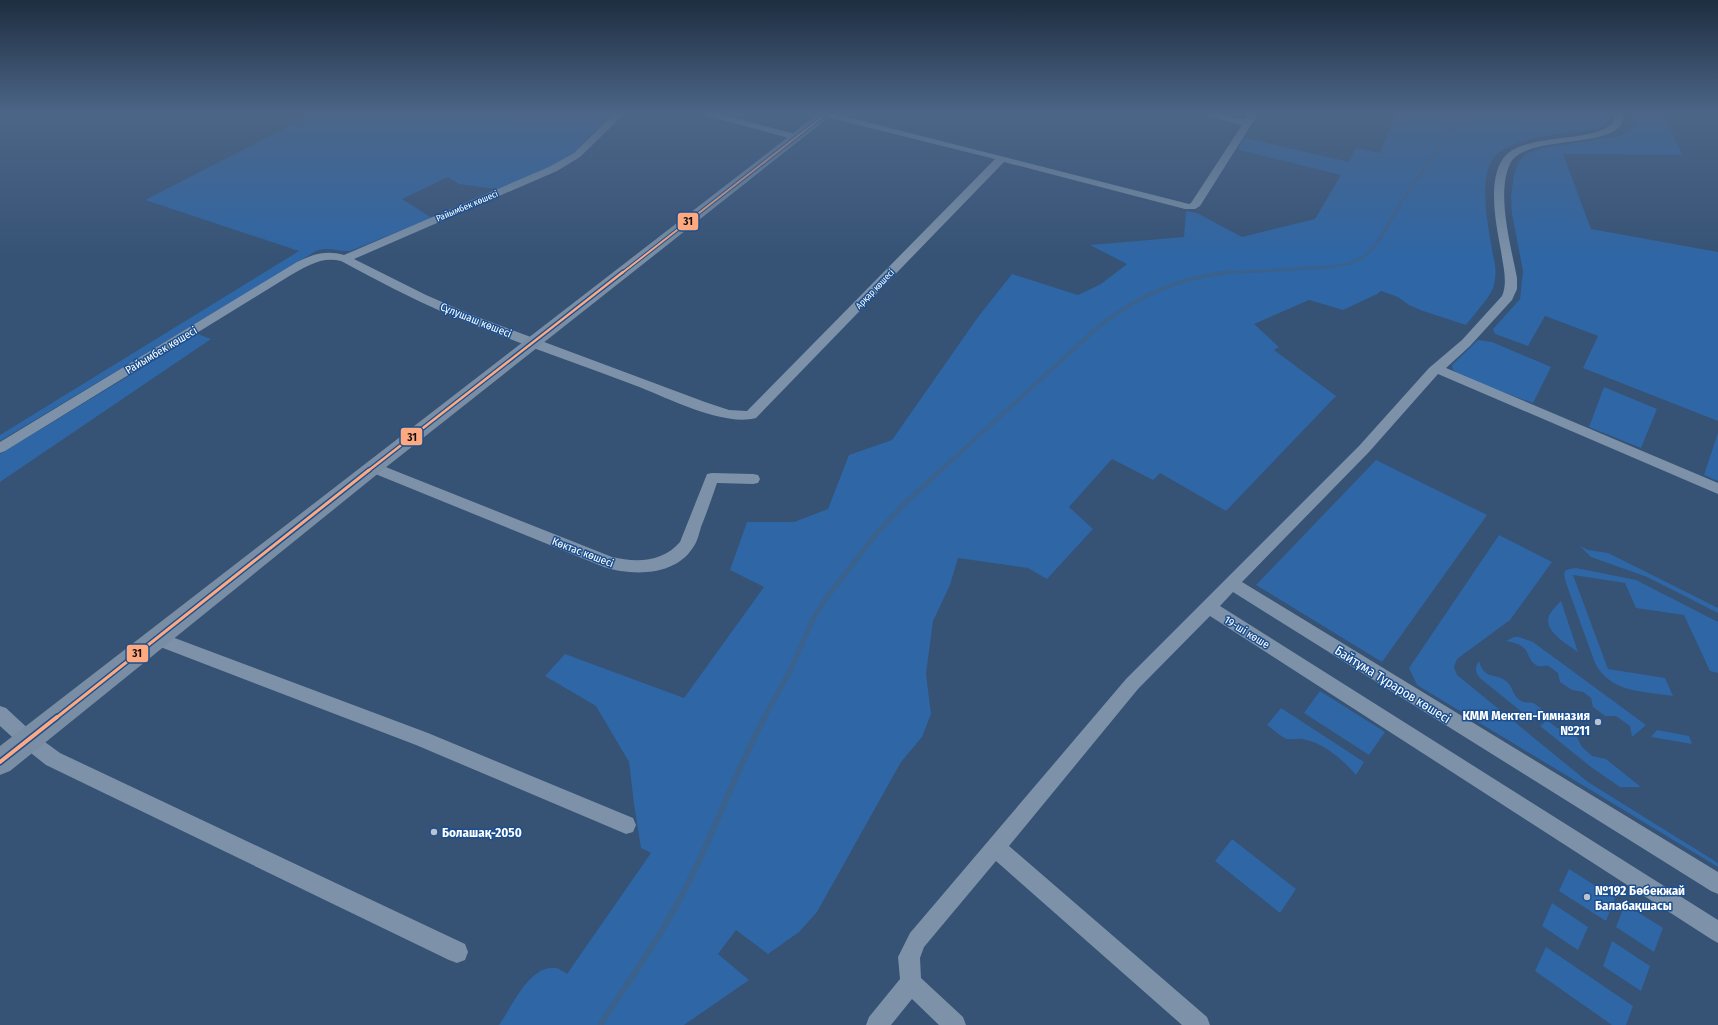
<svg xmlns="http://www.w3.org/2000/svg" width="1718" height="1025" font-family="'Fira Sans Condensed',sans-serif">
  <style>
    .green { fill: #2f66a5 }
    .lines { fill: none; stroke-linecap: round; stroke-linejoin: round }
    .stream-far3 { stroke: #3b618d; stroke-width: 3 }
    .stream-far2 { stroke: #3b618d; stroke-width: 4 }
    .stream-far1 { stroke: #3b618d; stroke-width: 5 }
    .stream { stroke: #3b618d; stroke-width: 6 }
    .street { fill: #7d92a8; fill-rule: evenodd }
    .secondary { fill: #798da4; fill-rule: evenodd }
    .bus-1-far3-casing { stroke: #1b4f8f; stroke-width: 4 }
    .bus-1-far2-casing { stroke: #1b4f8f; stroke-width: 5 }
    .bus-1-far1-casing { stroke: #1b4f8f; stroke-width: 6 }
    .bus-1-casing { stroke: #1b4f8f; stroke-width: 7 }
    .bus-1-far3 { stroke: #ffa980; stroke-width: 2 }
    .bus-1-far2 { stroke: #ffa980; stroke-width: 2.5 }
    .bus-1-far1 { stroke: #ffa980; stroke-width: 3 }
    .bus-1 { stroke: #ffa980; stroke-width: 4 }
    .poi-dot { fill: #b9c2ce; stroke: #1b4f8f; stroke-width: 1.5 }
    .labels { text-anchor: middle; stroke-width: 3; stroke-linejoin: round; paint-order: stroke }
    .far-street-label { font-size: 9px; fill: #fff; stroke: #1b4f8f }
    .street-label { font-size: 11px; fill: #fff; stroke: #1b4f8f }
    .near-street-label { font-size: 13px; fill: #fff; stroke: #1b4f8f }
    .near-poi-label { font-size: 13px; font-weight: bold; fill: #fff; stroke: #1b4f8f; text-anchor: start }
    .line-badge { stroke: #1b4f8f; stroke-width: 1.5 }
    .pale-badge-label { font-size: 11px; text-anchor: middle; font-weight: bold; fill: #111 }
  </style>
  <rect width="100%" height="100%" fill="#365274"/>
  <g class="green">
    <path d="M313,114H615L598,130L590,135L572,156L552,167L502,190L459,184L448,177L402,199L432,218L350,251C337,252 329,246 316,251L0,441V435L299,251L145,200Z"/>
    <path d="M1396,114H1612V117C1602,132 1582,131 1565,133C1547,135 1506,142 1494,157C1479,176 1487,220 1491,243C1493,261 1499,268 1493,288C1490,297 1473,316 1466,325L1423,311L1409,305L1398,297L1381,291L1377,294L1343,310L1309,300L1254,324L1279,347L1274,350L1336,396L1226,511L1160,473L1153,480L1112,459L1069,507L1093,529L1047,579L1028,568L958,558L950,585L933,621L926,674L931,714L922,737L901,762L817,912L799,932L768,954L736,930L718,954L749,980L684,1025H499C512,1007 529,965 556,968C560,969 564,972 567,974L651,853L641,848L634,804L629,762L596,706L545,676L565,654L684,698L764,587L730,570L747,522H794L828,509L849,455L892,440L978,317L1012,274L1078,295L1101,284L1127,264L1090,245L1184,237L1186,211L1197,213L1242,237L1315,219L1341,175L1240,150L1238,148L1245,138L1349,162L1356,148L1380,153Z"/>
    <polygon points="1629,114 1664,114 1682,155 1563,154 1591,229 1718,252 1718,421 1583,368 1598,336 1545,316 1528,346 1495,334 1493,329 1520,299 1523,271 1512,214 1511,196 1514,175 1519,161 1528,153 1542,148 1624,135 1631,129 1634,123"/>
    <polygon points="198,334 211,339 0,482 0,454"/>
    <polygon points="1478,340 1492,342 1551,367 1533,403 1464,378 1453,370 1452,365"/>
    <polygon points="1604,387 1657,409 1641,448 1589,427"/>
    <polygon points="1718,433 1718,481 1704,475"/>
    <polygon points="1376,460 1487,515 1382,662 1256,585"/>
    <polygon points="1499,535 1552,562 1510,620 1457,659 1454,667 1457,675 1588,782 1718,863 1718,867 1417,685 1409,668"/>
    <polygon points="1580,546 1588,550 1608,553 1718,608 1718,613 1647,577 1591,557"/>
    <path d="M1576,568L1636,580L1718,622V673L1710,671L1684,615L1636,608L1625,583L1573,575L1608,669L1665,678L1673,696C1643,691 1610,693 1595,663L1566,583L1564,575L1565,571L1569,569Z"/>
    <path d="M1561,601L1578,652C1568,645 1543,631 1549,616C1551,611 1557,605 1561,601Z"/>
    <path d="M1514,637H1519L1533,642L1646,725L1632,737L1630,726L1616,716H1605L1593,707L1591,698L1583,692L1572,690L1560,682L1558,673C1555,671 1551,667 1548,666C1545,665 1541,667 1538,666C1523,660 1535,645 1506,641Z"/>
    <path d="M1479,661C1485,681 1495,672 1506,681C1514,687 1512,698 1524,702C1526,703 1530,702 1533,703C1536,704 1540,708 1543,710L1533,721L1481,679C1475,673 1474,668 1479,661Z"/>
    <polygon points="1320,691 1385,732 1369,755 1304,713"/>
    <path d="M1281,708L1364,762L1356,775C1341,758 1325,744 1303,739C1298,738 1292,740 1287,739C1281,737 1273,729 1267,725Z"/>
    <polygon points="1547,720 1557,728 1567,729 1577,737 1582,747 1592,756 1606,759 1641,787 1620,787 1591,767 1540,726"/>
    <polygon points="1657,730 1689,736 1692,744 1651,737"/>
    <polygon points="1232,839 1296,889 1280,913 1215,861"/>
    <polygon points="1569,869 1615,898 1606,921 1559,891"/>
    <polygon points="1552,903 1588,927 1578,950 1542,926"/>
    <polygon points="1625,904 1663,928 1654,952 1616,927"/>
    <polygon points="1612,941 1650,966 1641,991 1603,966"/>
    <polygon points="1546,947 1633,1006 1626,1025 1612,1025 1535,971"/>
  </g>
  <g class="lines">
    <path class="stream-far3" d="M1220,273L1330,267C1344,265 1356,263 1367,254C1381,241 1389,222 1399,206C1418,176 1439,147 1458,117V114"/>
    <path class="stream-far2" d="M940,471L1099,326C1140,295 1179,277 1231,272"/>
    <polyline class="stream-far1" points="764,718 790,671 813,619 824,601 876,534 905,503 941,470"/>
    <path class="stream" d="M600,1025C629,981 660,938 684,891C714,835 734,773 765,717"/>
    <g class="street">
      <path d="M614,114H624L580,157L557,171L354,259L426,295L472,315L705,402L729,410L747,411L995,159L822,116L821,114H835L1189,204L1191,203L1242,125L1207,116L1206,114H1221L1245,120L1249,114H1258L1200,206L1195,209H1185L1004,162L756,418C723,427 666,397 634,385C572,362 509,340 447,314C411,298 376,280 341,261C322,256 307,266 291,275L5,451L0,453V442L297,262C313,254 327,250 344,255L549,167L574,153Z"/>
      <polygon points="705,114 720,114 799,135 801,137 796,140 707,116"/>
      <path d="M1615,114H1623C1628,152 1524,132 1510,164C1496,194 1511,246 1517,278V289L1512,300L1470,346L1446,368L1718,483V494L1438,374L1369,452L1242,582L1718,872V894L1711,891L1233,592L1220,606L1718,920V943L1711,939L1210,616L1138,689L1009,846L1207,1017L1210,1025H1182L996,861L924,947L920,958L921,978L963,1017L966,1025H939L912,999L891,1025H866L869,1017L900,979L898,957L910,933L1126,679L1359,446L1429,368L1462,340L1502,296C1508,282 1503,266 1501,251C1496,224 1484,169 1511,151C1537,134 1594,142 1613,123Z"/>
      <path d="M373,462L612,557C637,563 663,562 680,542L707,474L712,473L753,474L758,475L760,479L758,483L753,484L717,483C712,498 707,512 701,527C699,534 697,543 692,549C674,576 632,576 604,567L368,471L366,467L368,463Z"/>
      <polygon points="156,631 428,733 633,818 636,825 633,832 626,834 416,745 150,643 148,638 150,633"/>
      <polygon points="0,706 6,708 34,734 60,753 465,944 468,952 465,960 457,963 449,960 46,765 22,746 0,726"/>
    </g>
    <polygon class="secondary" points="818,114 833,114 380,472 10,771 0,775 0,746"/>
    <g class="bus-1-far3-casing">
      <polyline id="bus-1-far3" points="622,273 826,114"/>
    </g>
    <g class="bus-1-far2-casing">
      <polyline id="bus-1-far2" points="368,471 623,272"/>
    </g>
    <g class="bus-1-far1-casing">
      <polyline id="bus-1-far1" points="56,718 369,470"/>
    </g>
    <g class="bus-1-casing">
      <polyline id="bus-1" points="0,762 57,717"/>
    </g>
    <use href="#bus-1-far3" class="bus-1-far3"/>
    <use href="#bus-1-far2" class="bus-1-far2"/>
    <use href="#bus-1-far1" class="bus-1-far1"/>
    <use href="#bus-1" class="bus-1"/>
  </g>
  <linearGradient id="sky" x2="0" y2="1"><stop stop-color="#1e2d40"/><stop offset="0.44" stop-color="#4c6688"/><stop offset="1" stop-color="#4c6688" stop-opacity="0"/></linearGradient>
  <rect width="1718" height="257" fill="url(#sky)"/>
  <g class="poi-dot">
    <circle cx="1598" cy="722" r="4"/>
    <circle cx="434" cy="832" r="4"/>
    <circle cx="1587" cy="897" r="4"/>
  </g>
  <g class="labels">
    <g class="far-street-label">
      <text transform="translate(467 206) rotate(-23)" y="3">Райымбек көшесі</text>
      <text transform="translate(875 289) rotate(-46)" y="3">Арқар көшесі</text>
    </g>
    <g class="street-label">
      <text transform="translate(476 320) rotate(22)" y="4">Сұлушаш көшесі</text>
      <text transform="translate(161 350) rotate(-31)" y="4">Райымбек көшесі</text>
      <text transform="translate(583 552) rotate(21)" y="4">Көктас көшесі</text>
      <text transform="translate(1247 632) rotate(32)" y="4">19-ші көше</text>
    </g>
    <g class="near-street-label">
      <text transform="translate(1393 684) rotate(32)" y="5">Байтұма Тұраров көшесі</text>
    </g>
    <g class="near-poi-label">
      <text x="1590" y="720" text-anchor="end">КММ Мектеп-Гимназия<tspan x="1590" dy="15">№211</tspan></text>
      <text x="442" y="837">Болашақ-2050</text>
      <text x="1595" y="895">№192 Бөбекжай<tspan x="1595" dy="15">Балабақшасы</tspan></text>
    </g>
  </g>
  <g class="line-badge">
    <rect x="677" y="212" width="22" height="19" rx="4" fill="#ffa980"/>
    <rect x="400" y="427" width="23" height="19" rx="4" fill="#ffa980"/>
    <rect x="126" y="644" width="23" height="19" rx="4" fill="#ffa980"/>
  </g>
  <g class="pale-badge-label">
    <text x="688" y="225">31</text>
    <text x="412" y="441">31</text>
    <text x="137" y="657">31</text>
  </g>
</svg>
